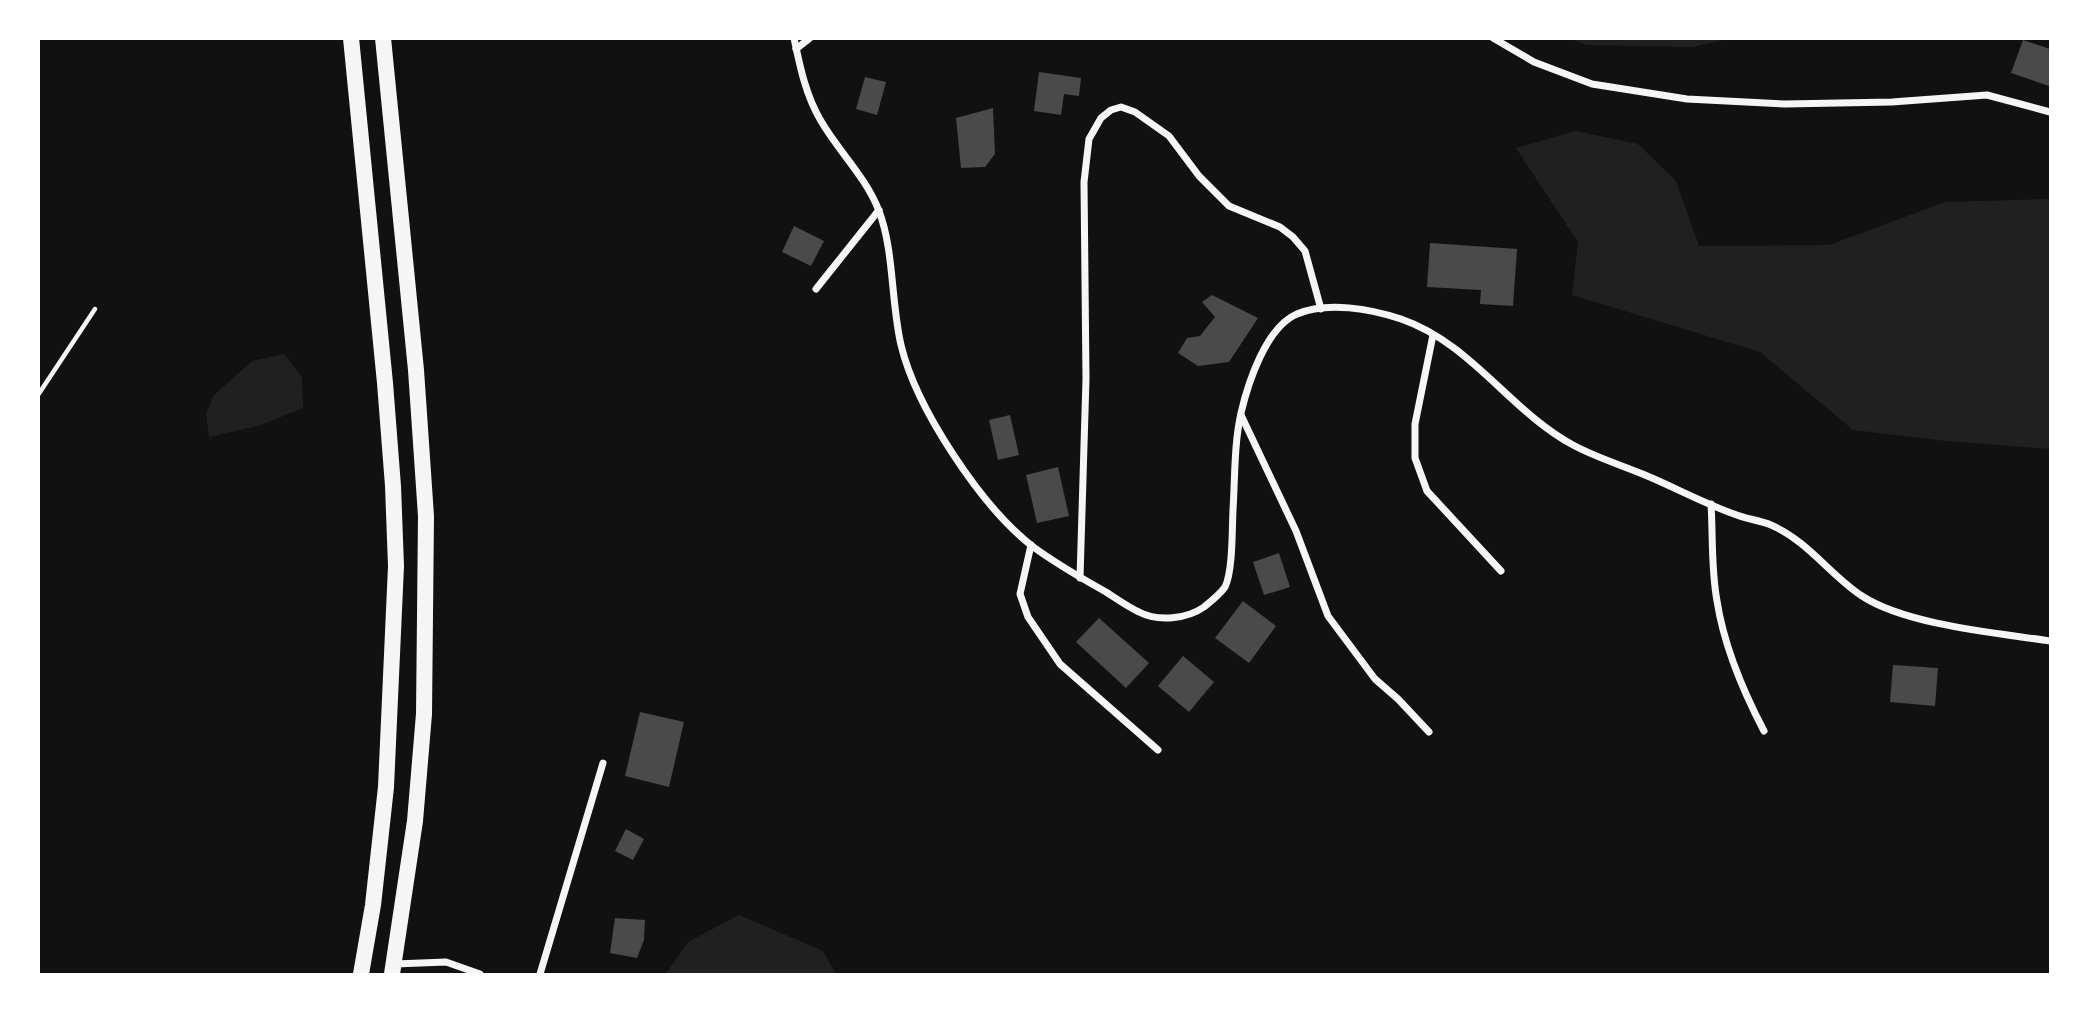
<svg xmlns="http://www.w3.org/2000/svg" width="2089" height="1013" font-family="Inter,sans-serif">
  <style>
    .green { fill: #202020 }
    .building { fill: #4a4a4a }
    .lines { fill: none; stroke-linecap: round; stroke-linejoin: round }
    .service { stroke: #f5f5f5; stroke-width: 4.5 }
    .minor { stroke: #f5f5f5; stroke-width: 7 }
    .motorway { stroke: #f5f5f5; stroke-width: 16 }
  </style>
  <rect width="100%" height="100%" fill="#111"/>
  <g class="green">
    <polygon points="1572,39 1728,39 1692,47 1586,45"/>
    <polygon points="1576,131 1638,144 1676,181 1699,246 1829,245 1945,202 2050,199 2050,449 1946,441 1853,430 1760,352 1572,295 1578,242 1516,148"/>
    <polygon points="284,354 302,377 303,408 261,425 209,437 206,413 214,395 252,361"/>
    <polygon points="739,915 823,951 836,974 666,974 688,942"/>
  </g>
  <g class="building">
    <polygon points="2023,40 2050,49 2049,86 2011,73"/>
    <polygon points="1039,72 1081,78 1079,96 1064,94 1061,115 1034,111"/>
    <polygon points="865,77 886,82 877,115 856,109"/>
    <polygon points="993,108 995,154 985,167 961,168 956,118"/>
    <polygon points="794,226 824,241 811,266 782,252"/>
    <polygon points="1430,243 1517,249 1513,306 1480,304 1481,290 1427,287"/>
    <polygon points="1212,295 1258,318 1229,362 1198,366 1178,353 1187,338 1200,336 1215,317 1202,302"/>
    <polygon points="1010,415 1019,455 998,460 989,420"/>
    <polygon points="1058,467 1069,516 1037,523 1026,475"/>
    <polygon points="1279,553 1290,587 1264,595 1253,562"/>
    <polygon points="1243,601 1276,626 1249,663 1215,638"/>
    <polygon points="1099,618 1149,663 1126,688 1076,642"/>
    <polygon points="1183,656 1214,682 1189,712 1158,686"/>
    <polygon points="1893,665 1938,668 1935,706 1890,702"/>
    <polygon points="640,712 684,722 669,787 625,776"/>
    <polygon points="626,829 644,839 633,860 615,851"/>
    <polygon points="615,918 645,920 644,940 637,958 610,953"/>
  </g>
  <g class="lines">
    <polyline class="service" points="38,395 95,309"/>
    <g class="minor">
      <path d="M794,38C800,67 806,96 821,121C839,152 866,177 879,211C894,250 891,302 901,345C916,408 981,506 1032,546C1055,563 1081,578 1106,592C1117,599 1128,607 1139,612C1158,622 1187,619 1204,607C1209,603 1221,593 1225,587C1233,571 1232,528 1233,510C1235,478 1234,444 1241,413C1248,383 1266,327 1297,314C1327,301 1371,309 1401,319C1471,343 1510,411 1573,445C1595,457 1621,465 1645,475C1674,487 1703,503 1734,514C1746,519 1759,520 1771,525C1808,541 1830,575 1862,596C1906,625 1998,633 2050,641"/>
      <polyline points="1493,38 1534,62 1592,84 1687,99 1785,104 1892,102 1987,95 2050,112"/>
      <polyline points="796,49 810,38"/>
      <polyline points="816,289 879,210"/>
      <polyline points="1433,335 1415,424 1415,458 1427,491 1501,571"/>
      <polyline points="1241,415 1296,531 1328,616 1375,679 1398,699 1429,732"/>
      <path d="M1711,504C1713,535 1711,569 1717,601C1724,646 1743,691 1764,731"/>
      <polyline points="1031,545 1020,594 1028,617 1060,664 1158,750"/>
      <polyline points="1080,578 1086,379 1084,182 1089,139 1101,118 1111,110 1121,107 1135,112 1169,136 1199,176 1229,206 1280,227 1293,237 1305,251 1321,309"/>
      <polyline points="395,964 446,962 480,974"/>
      <polyline points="540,974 603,763"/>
    </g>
    <g class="motorway">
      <polyline points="351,38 385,383 393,486 396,566 386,787 373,905 361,974"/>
      <polyline points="383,38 416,370 426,516 424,714 415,821 392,974"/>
    </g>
  </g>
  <rect width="2089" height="1013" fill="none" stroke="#ffffff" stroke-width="80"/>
</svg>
